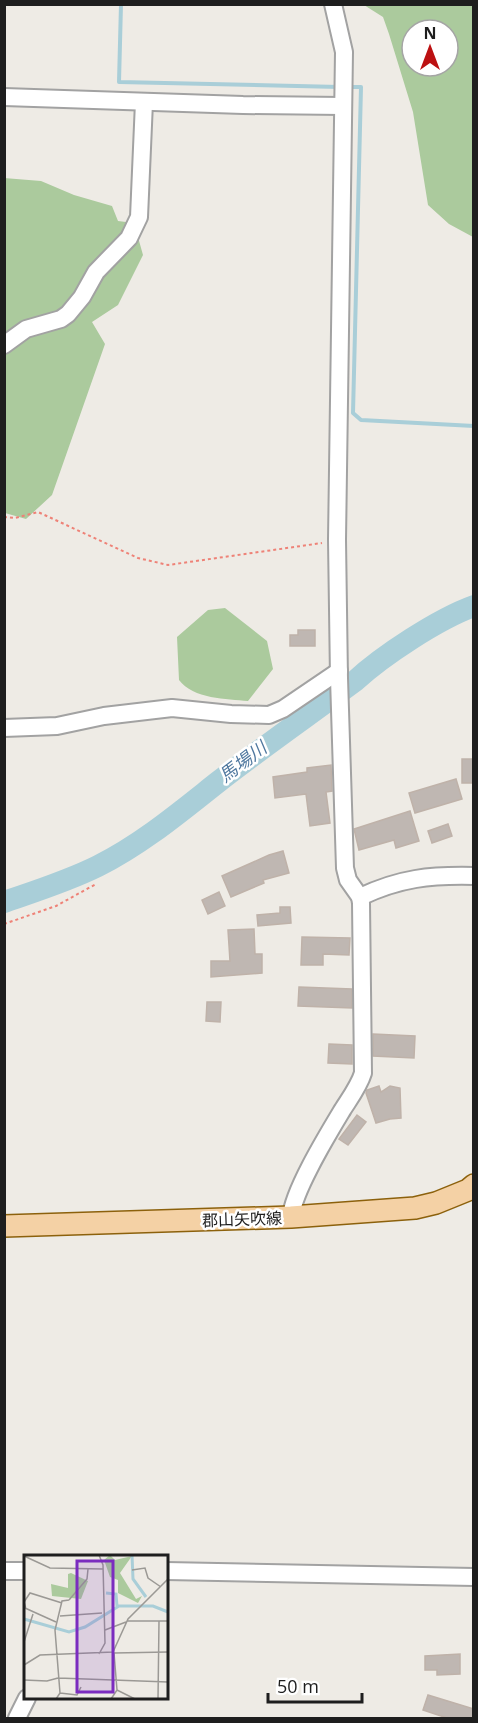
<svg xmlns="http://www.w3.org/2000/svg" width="478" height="1723" font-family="'Open Sans','Noto Sans JP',sans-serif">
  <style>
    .forest { fill: #abca9d; fill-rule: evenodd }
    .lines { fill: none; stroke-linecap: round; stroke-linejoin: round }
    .stream { stroke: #a9ced8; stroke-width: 4 }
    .river { stroke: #a9ced8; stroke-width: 22 }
    .building { fill: #bfb7b2; stroke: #bfb2a9; stroke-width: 1.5 }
    .minor-casing { stroke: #a2a2a2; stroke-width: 20 }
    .major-casing { stroke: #8c610c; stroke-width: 24 }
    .path { stroke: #ee8277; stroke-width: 2; stroke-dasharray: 3 3; stroke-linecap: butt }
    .minor { stroke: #fff; stroke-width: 16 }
    .major { stroke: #f4d1a5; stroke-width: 21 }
    .labels { text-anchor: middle; stroke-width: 5; stroke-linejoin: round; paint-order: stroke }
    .street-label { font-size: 16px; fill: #1e1e1e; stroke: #fff }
    .water-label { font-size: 18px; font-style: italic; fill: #50789f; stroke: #fff }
    .inset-river { fill: none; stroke: #a9ced8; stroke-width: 3 }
    .inset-road { fill: none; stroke: #9b9995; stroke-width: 1.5 }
    .view { fill: #7b2cbf; fill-opacity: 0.15; stroke: #7b2cbf; stroke-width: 3 }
    .inset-edge { fill: none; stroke: #1e1e1e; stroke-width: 3 }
  </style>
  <rect width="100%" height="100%" fill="#eeebe5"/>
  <g class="forest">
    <path d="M364,5H473V237L449,224L428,205L413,112L389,34L383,17ZM412,30H448V66H412Z"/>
    <polygon points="4,178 41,181 74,195 112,206 118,221 134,223 143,255 118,305 92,322 105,344 52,495 26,519 5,513"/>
    <path d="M225,608L267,641L273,669L248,701C227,699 193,699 179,680L177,637L208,610Z"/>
  </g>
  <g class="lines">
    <g class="stream">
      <polyline points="121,4 119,82 340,87"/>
      <polyline points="348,87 361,87 353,413 361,420 474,426"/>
    </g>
    <path class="river" d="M4,902C36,891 68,881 98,866C142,844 180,812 218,782C263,747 309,715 355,681C382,656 438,619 474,606"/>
  </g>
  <g class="building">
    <polygon points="298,630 315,630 315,646 290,646 290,635 298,635"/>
    <rect x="462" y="759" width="12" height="24"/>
    <polygon points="331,765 332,791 326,792 330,823 310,826 306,794 275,798 273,777 307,772 307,768"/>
    <polygon points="456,779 462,799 415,813 409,793"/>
    <polygon points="410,811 419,841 396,848 394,840 359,850 354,829"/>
    <polygon points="448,824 452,836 432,843 428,831"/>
    <polygon points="283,851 289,873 263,880 264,883 231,897 222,876 269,855"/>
    <polygon points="219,892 225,906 208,914 202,900"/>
    <polygon points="280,907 290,907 291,923 258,926 257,915 280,913"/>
    <polygon points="254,929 255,954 262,954 262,973 211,977 211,961 230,961 228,930"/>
    <polygon points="302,937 350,938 349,955 323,954 323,965 301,965"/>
    <polygon points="299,987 352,989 352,1008 298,1006"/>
    <polygon points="207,1002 221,1002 220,1022 206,1021"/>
    <polygon points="373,1034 415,1036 414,1058 373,1056"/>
    <polygon points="329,1044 352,1045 352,1064 328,1063"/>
    <polygon points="379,1086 381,1092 390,1086 400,1088 401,1118 390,1119 376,1123 366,1093 367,1090"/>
    <polygon points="357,1115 366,1122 348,1145 339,1139"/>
    <polygon points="460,1654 460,1674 437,1675 437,1670 425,1670 425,1656"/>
    <polygon points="428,1695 474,1709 474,1719 450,1719 423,1710"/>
  </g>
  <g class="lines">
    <g class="minor-casing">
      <g id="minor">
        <polyline points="4,97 243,105 343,106"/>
        <polyline points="4,345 26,329 61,319 68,314 82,297 96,272 129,238 139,217 144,102"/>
        <polyline points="4,728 57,726 104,716 172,708 231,714 269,715 283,709 339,671"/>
        <path d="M360,897C400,878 430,875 474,876"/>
        <path d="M291,1217C293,1191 328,1134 343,1109C350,1098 359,1086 363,1073L361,903L360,897L348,880L345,868L339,678L337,540L344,52L333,4"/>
        <polyline points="4,1571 26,1571"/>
        <polyline points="166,1571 474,1577"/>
        <polyline points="17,1718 27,1698"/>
      </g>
    </g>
    <g class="major-casing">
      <polyline id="major" points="4,1226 291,1217 415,1208 436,1203 468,1190 474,1185"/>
    </g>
    <g class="path">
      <polyline points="4,517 15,518 38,512 138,558 168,565 322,543"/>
      <polyline points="4,924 56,906 96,884"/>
    </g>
    <use href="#minor" class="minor"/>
    <use href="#major" class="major"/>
  </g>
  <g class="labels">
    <g class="street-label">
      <text transform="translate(242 1219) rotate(-2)" y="6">郡山矢吹線</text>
    </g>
    <g class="water-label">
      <text transform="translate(243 762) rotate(-37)" y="6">馬場川</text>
    </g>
  </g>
  <g transform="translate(24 1555)">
    <rect width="144" height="144" fill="#eeebe5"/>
    <path d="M86,0L91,5L108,1L96,18L112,44L118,41L114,48L94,38V25L86,22L80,5ZM47,18L64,26L57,44L28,41L27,29L44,33V19Z" fill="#abca9d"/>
    <path class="inset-river" d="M108,0L109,24L122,42M82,38L92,39L93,51M0,64L45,77L61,72L95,51H129L144,57"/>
    <path class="inset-road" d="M75,0L79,10L81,88L75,99M0,1L26,13L79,14M108,15L121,13L124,23L137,32M45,45L63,24L64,14M1,53L32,67M2,54L0,47L6,38L38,48M36,61L78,58M103,66H144M81,75L102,67M0,87L9,59M90,98L144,97M90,98L93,135M0,110L16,100L89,97L104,64L144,24M34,123L144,127M0,125L23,126L34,123M36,138L53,140L57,132M32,144L36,138L31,75L38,46L45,45M87,144L93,135L111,144M134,144L135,66"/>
    <path class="view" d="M53,6H89V137H53Z"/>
    <rect width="144" height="144" class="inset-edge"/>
  </g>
  <rect width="478" height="1723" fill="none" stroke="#1e1e1e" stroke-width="12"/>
  <g transform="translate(430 48)"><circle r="28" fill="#ffffff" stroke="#a5a5a5" stroke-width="1.5"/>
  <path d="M0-4.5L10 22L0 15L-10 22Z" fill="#bc1112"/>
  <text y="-9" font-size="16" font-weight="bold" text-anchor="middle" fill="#1e1e1e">N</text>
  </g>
  <path d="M268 1693v9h94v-9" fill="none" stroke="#1e1e1e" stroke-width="3"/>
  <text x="277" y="1693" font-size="18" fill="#1e1e1e" stroke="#ffffff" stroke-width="4.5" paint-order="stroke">50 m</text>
</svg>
